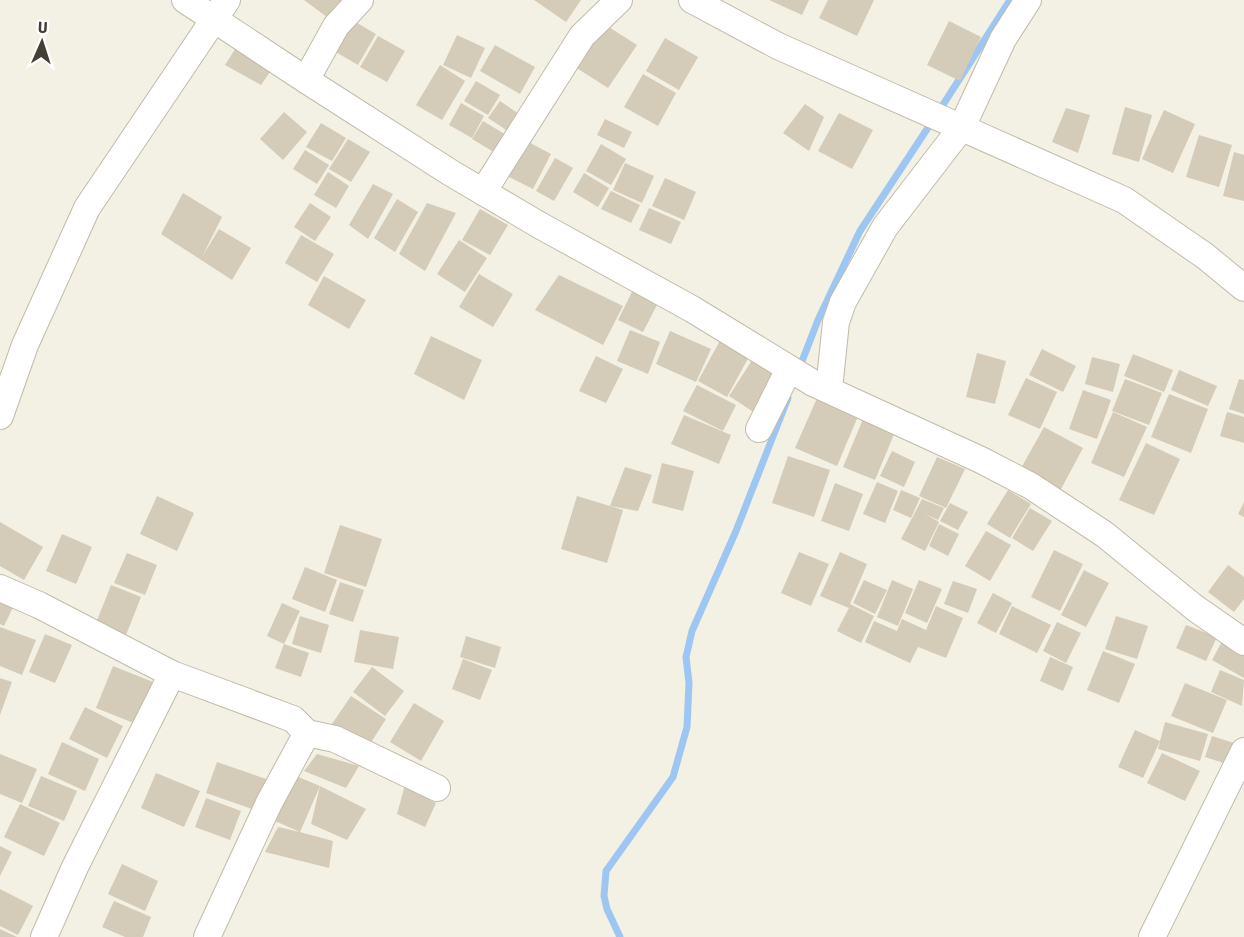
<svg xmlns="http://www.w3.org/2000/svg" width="1244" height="937" font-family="'Asap Condensed',sans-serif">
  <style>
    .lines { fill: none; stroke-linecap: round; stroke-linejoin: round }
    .stream { stroke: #9dc7f2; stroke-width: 7 }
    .building { fill: #d4ccb9 }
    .minor-casing { stroke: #c1bba9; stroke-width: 28 }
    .minor { stroke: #fff; stroke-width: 26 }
  </style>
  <rect width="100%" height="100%" fill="#f3f0e4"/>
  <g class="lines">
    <g class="stream">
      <polyline points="939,111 1010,0"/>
      <polyline points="799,369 818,320 860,231 933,120"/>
      <polyline points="620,937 607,909 604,896 606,871 673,777 687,727 689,683 686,657 692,631 736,531 788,398"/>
    </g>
  </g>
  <g class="building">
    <polygon points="304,0 346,0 331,20"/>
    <polygon points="534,0 581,0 566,22"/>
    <polygon points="769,0 809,0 802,15"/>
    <polygon points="828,0 874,0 857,36 819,18"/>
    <polygon points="352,20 376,34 358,65 334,51"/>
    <polygon points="949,21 981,37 960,81 927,65"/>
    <polygon points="601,22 637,45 608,88 572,65"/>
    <polygon points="457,35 485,48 471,78 443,65"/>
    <polygon points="378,36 405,51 387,82 360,67"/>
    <polygon points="665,38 698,57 679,90 646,71"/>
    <polygon points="239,43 274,66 261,85 225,65"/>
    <polygon points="495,45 535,67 520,94 480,71"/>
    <polygon points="440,65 465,81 442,120 416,105"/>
    <polygon points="643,74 676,93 658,126 624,107"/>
    <polygon points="476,81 500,95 488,115 464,101"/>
    <polygon points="500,101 525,118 514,135 488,118"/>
    <polygon points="461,103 484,116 472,138 449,125"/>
    <polygon points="805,104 824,117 809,151 783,133"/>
    <polygon points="1125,107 1152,115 1139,162 1112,154"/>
    <polygon points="1066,108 1090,115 1078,153 1052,142"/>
    <polygon points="1164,110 1195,124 1173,173 1142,159"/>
    <polygon points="284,112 307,132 283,160 260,139"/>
    <polygon points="839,113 873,130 852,169 818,151"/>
    <polygon points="605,119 632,132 624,148 597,135"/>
    <polygon points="483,121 513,139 502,157 472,139"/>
    <polygon points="321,123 346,138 332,161 306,147"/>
    <polygon points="1199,135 1232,145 1219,187 1186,177"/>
    <polygon points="521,138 551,154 533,189 503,174"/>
    <polygon points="348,139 370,152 351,182 329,169"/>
    <polygon points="601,144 626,159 611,185 586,171"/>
    <polygon points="305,150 329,165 317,184 293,169"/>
    <polygon points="1234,152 1244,155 1244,201 1223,196"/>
    <polygon points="555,158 573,168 554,201 536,191"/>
    <polygon points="625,163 654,176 642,203 613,190"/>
    <polygon points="328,172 349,186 336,208 314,195"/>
    <polygon points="584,173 609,188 598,207 573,192"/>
    <polygon points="665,178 696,192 684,220 652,206"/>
    <polygon points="373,184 393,194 368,239 349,225"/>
    <polygon points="611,191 640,205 631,223 601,209"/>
    <polygon points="183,193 222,217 202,257 219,229 251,248 232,280 161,234"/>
    <polygon points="397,199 418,212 395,252 374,238"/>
    <polygon points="310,203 331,217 315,241 294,227"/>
    <polygon points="427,203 456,213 425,271 399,254"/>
    <polygon points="649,208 681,222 671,244 639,230"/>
    <polygon points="480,209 508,225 490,255 462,240"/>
    <polygon points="301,235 334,254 317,282 285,263"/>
    <polygon points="459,240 487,258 465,292 437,274"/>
    <polygon points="479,274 513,294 493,327 459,307"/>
    <polygon points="559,275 623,306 603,345 535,310"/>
    <polygon points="324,276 366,300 349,329 308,305"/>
    <polygon points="636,284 661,297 643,332 618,320"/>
    <polygon points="630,330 660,342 648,374 617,361"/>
    <polygon points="670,331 711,349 696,382 656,364"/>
    <polygon points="723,335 752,351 727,397 698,381"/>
    <polygon points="431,336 482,360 464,400 414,374"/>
    <polygon points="1042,349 1076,366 1063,392 1029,375"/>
    <polygon points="977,353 1006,361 995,404 966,397"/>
    <polygon points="1133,354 1173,370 1164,392 1124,376"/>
    <polygon points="596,356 623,369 606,403 579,391"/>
    <polygon points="754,357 780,373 755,413 729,396"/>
    <polygon points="1092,357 1120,364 1113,392 1085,384"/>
    <polygon points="1179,370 1217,386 1208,406 1171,390"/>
    <polygon points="1026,378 1057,392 1040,429 1008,415"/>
    <polygon points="1125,379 1162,393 1149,425 1112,411"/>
    <polygon points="1239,379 1244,380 1244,414 1229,409"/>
    <polygon points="697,385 736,405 723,431 683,411"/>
    <polygon points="1083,390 1111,400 1097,439 1069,429"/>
    <polygon points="1169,394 1208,409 1191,453 1151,437"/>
    <polygon points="818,396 859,414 837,466 795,448"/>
    <polygon points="1113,412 1147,427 1124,477 1091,463"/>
    <polygon points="1227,412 1244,417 1244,443 1220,436"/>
    <polygon points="684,415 731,435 719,464 671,444"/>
    <polygon points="863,419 895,432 875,480 843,467"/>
    <polygon points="1044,427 1083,448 1060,491 1020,470"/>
    <polygon points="1146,443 1180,459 1154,515 1119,500"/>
    <polygon points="892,451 915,462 904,487 880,476"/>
    <polygon points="788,456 830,470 814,517 772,503"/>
    <polygon points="937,457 965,469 946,508 919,496"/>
    <polygon points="662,463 694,471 683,511 652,503"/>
    <polygon points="625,467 652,475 638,511 610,506"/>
    <polygon points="877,482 898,491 885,523 863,514"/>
    <polygon points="835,483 863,494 849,531 821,521"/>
    <polygon points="901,490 920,498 911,518 893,510"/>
    <polygon points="1008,490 1031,504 1010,538 987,524"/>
    <polygon points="157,496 194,513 177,551 140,534"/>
    <polygon points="577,496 623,510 607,563 561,549"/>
    <polygon points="922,499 944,508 938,520 925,514 939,522 925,551 901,539"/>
    <polygon points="1244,502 1244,517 1238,514"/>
    <polygon points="950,503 968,512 958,530 940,521"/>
    <polygon points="1030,508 1052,521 1033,551 1012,538"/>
    <polygon points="0,522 43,547 24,580 0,566"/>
    <polygon points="939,524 959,534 948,556 929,546"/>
    <polygon points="340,525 382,539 366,587 324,573"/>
    <polygon points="986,531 1011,545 990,581 965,566"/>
    <polygon points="62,534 92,547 76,584 46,571"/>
    <polygon points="1054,550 1083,564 1060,611 1031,597"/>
    <polygon points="799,552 829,564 811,606 781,593"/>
    <polygon points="840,552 867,564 850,604 874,616 861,643 837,631 849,608 820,596"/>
    <polygon points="127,553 157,565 145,595 114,583"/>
    <polygon points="1228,565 1244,577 1244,599 1234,612 1208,592"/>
    <polygon points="305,567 337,580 325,612 292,599"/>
    <polygon points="1084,570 1109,583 1086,627 1061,615"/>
    <polygon points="864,580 887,590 875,614 853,603"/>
    <polygon points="892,580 913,589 898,626 877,617"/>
    <polygon points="919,580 942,589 927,623 905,613"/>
    <polygon points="953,581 977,589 968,613 944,604"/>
    <polygon points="340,582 364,590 353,622 329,614"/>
    <polygon points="111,585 141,597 126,635 96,623"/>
    <polygon points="0,589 18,597 4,626 0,624"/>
    <polygon points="993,593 1012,603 996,633 977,623"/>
    <polygon points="282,603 300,611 284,644 267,636"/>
    <polygon points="936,606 963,618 946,658 918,647 910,663 865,642 874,621 897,631 902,619 926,630"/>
    <polygon points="1012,606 1051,625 1037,653 999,634"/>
    <polygon points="300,616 329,625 321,653 292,644"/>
    <polygon points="1116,616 1148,626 1137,659 1105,649"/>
    <polygon points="1057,622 1081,633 1066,663 1043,651"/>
    <polygon points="1186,625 1217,637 1206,661 1176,648"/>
    <polygon points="0,627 36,640 22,675 0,666"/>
    <polygon points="360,630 399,637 393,669 354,662"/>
    <polygon points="45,634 72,645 55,683 29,672"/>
    <polygon points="1226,634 1244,644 1244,678 1212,660"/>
    <polygon points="466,636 501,647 495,668 460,657"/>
    <polygon points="284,644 309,653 301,677 275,668"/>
    <polygon points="1103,651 1135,664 1119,703 1087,690"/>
    <polygon points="1050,657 1073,667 1063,691 1040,681"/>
    <polygon points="463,659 492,670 480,700 452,689"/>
    <polygon points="113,666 153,682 136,724 96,708"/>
    <polygon points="372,667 404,691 385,716 353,692"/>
    <polygon points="1220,670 1244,680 1242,706 1211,692"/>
    <polygon points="0,678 12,682 0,715"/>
    <polygon points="1185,683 1227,700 1213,733 1171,716"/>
    <polygon points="351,696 386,719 368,747 332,724"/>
    <polygon points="414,703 444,721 421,761 390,742"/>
    <polygon points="85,707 123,726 107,758 69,739"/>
    <polygon points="1165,722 1208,734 1200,761 1158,749"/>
    <polygon points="1135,730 1160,741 1143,778 1118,767"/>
    <polygon points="1212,736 1240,745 1233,766 1205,757"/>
    <polygon points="62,742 99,759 85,791 48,774"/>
    <polygon points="1162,753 1200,771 1185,801 1147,783"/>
    <polygon points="0,754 37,769 22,803 0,794"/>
    <polygon points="317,754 359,766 346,788 304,771"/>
    <polygon points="217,762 266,779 255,810 206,793"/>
    <polygon points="156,773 200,791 184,827 141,808"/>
    <polygon points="41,776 77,791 64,821 28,806"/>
    <polygon points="296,776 320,786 300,832 333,841 329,868 265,852 278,827 300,832 275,821"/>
    <polygon points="405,785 436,803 425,827 397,814"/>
    <polygon points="320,786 366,809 347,840 311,824"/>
    <polygon points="206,798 241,811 230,840 195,827"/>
    <polygon points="20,804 60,823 44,856 4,837"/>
    <polygon points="0,846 12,852 0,876"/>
    <polygon points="122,864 158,881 145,911 108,894"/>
    <polygon points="0,889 33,906 18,935 0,926"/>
    <polygon points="114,901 151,917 143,937 125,937 102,927"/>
    <polygon points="0,929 17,937 0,937"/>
  </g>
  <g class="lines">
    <g class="minor-casing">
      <g id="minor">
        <polyline points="185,0 306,80 451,173 541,226 692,309 813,383 981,460 1031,486 1104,534 1195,608 1244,642"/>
        <polyline points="692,0 778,46 1124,200 1205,256 1244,288"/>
        <polyline points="306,80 336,26 360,0"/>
        <polyline points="483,192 582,36 619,0"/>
        <polyline points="829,389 836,322 843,302 885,227 962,127 1003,39 1028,0"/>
        <polyline points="0,416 25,345 87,208 227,0"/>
        <polyline points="759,429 789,369"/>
        <polyline points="0,588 39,605 172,674 293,719 307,733 335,739 437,788"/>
        <polyline points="44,937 75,867 172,674"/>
        <polyline points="207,937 269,803 307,733"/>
        <polyline points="1152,937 1244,751"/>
      </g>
    </g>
    <use href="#minor" class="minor"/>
  </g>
  <g transform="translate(42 42) rotate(3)" stroke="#ffffff" stroke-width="4.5" paint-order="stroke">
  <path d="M0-4.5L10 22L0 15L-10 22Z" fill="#454034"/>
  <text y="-9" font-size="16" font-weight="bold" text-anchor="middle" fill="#454034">U</text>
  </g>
</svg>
